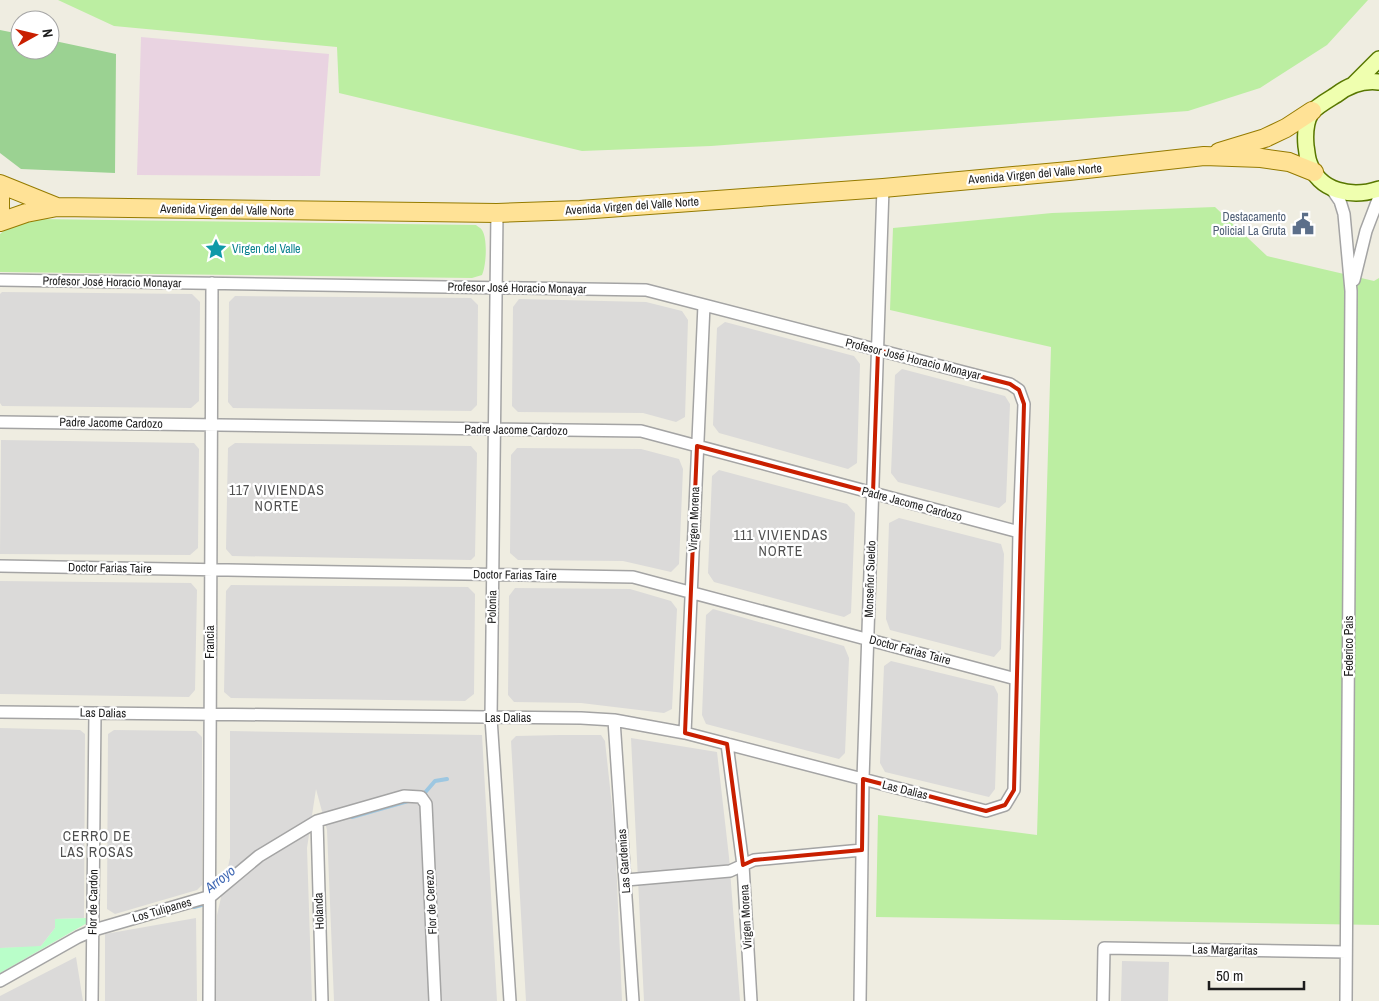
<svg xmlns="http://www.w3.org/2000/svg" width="1379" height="1001" viewBox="0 0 1379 1001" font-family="'Archivo Narrow',sans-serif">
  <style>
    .residential { fill: #dbdad9 }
    .industrial { fill: #e9d3e1 }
    .grass { fill: #bceea2 }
    .forest { fill: #9bd292 }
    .park { fill: #b9fec9 }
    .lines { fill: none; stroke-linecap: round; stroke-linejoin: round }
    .stream { stroke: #9dc7e1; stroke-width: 4 }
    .street-casing { stroke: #a4a4a4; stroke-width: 14 }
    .secondary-casing { stroke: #587700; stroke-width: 18 }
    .primary-casing { stroke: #957b00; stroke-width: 20 }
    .street { stroke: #fff; stroke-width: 11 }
    .secondary { stroke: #efffaf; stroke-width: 15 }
    .primary { stroke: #ffe296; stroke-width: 18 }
    .marked { fill: none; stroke: #c91f00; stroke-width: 4; stroke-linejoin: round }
    .labels { text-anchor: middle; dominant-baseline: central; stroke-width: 4.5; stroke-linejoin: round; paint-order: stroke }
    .street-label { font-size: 12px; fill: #1d1d1d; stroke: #fff }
    .service-label { font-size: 12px; fill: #4e5e75; stroke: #fff; text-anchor: end }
    .culture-label { font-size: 12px; fill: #0d838f; stroke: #fff; text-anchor: start }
    .neighbourhood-label { font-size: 14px; letter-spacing: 1px; fill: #505050; stroke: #fff }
    .water-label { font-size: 14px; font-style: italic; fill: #4169b4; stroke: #fff }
  </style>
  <rect width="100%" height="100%" fill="#efede1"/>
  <!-- residential -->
  <path class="residential" d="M2,292L192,294L200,302L199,401L191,408L2,406L0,403V294Z
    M235,296L471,298L478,305L477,405L471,411L233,408L228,402L229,302Z
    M519,299L646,302L682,311L688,320L685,417L676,422L643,413L518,412L512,406L513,307Z
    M725,322L854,356L860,364L857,463L848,469L719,433L713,425L717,328Z
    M902,369L1005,396L1010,404L1006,502L999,508L898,482L891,473L895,375Z
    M1,440L194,443L199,449L198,548L190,555L0,554Z
    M235,443L471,446L477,453L475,556L471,560L232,556L226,549L228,448Z
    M517,448L641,449L679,459L683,469L679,564L671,572L623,561L518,560L510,553L511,455Z
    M719,470L847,504L855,513L851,613L844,617L714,582L708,573L712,476Z
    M899,518L1001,544L1004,554L1001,649L994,657L890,630L886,619L889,523Z
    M0,581L191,583L197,590L195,690L189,697L0,694Z
    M231,585L468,587L475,594L474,694L465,701L231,698L224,692L226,591Z
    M515,588L630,589L671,601L677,609L672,709L664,713L581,703L514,702L508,695L509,596Z
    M713,609L844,646L849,658L845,753L839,759L706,724L702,715L706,615Z
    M891,661L994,686L998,694L995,789L989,797L885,772L880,763L884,666Z
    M0,728L80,730L85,734L84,918L55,919V928L41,946L36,947L0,948Z
    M114,730L196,731L202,737V885L197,890L115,914L107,909L108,734Z
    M230,731L482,735L497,1001H334L327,830L316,789L307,848L312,1001H216L217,915L230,858Z
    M559,735H601L605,741L615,834L622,1001H526L511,741L516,736Z
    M631,738L717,752L729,857L740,1001H644Z
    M196,918L197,1001H105V934Z
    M76,957L83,1001H0V996Z
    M1122,961L1169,962L1168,1001H1121Z"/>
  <!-- industrial -->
  <path class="industrial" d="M141,37L329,54L320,176L137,175Z"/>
  <!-- grass -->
  <path class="grass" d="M58,0H1368L1327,45L1260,88L1188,111L711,146L582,151L339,93L337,47L114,26Z
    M1215,207L1267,256L1374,281L1379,278V925L876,917L878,815L1037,835L1051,347L890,310L893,228L1052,213Z
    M36,219L476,225C477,226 481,228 482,230C488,239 486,267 482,275L472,278L0,272V234L10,226Z"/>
  <!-- forest -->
  <path class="forest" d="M0,30L20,34V50H50V40L116,54L115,173L21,169L0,153Z"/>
  <!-- park -->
  <path class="park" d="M88,918L87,923L0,973V948L41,946L55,928V919Z"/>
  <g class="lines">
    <!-- stream -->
    <path class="stream" d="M422,796L435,781L447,779
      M352,817L408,801
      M194,907L209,903"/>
    <!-- street casing -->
    <g class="street-casing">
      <path id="street" d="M1331,188L1340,201L1344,214L1351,291L1346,1001
        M497,213L491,718L510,1001
        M0,280L646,290L1010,384L1019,390L1024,404L1019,532L1014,790L1005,805L986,811L685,733L614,720L581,718L0,712
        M1354,280L1366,231L1379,197
        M0,422L641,431L1019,532
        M0,566L633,577L1016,679
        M614,720L633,1001
        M685,733L704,305
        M727,744L743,865L751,1001
        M317,821L322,1001
        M626,880L730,871L754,860L862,850
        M0,981L78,937L94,930L211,896L259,856L317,821L404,796L421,797L426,804L435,1001
        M92,1001L95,713
        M209,1001L212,283
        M860,1001L863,779L883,188
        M1103,1001L1104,948L1346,952"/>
    </g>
    <!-- secondary casing -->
    <g class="secondary-casing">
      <path id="secondary" d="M1379,82C1363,80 1349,85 1336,95C1328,100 1317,106 1311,113C1305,123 1305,135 1306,146C1307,151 1307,157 1309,162C1319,192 1352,198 1379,189
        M1354,84L1379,59"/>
    </g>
    <!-- primary casing -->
    <g class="primary-casing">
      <path id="primary" d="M1219,152L1265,138L1286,128L1312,111
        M0,184L57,207
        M0,195V210
        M0,222L26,213L57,207L497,213L580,210L883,188L1069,171L1204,156L1261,158L1289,162L1314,172"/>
    </g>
    <!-- street -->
    <use href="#street" class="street"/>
    <!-- secondary -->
    <use href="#secondary" class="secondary"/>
    <!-- primary -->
    <use href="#primary" class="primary"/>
  </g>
  <!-- marked area -->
  <path class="marked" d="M878,350L1010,384L1019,390L1024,404L1014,790L1005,805L986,811L863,779L862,850L754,860L743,865L727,744L685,733L697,446L873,493Z"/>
  <!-- icons -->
  <defs>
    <g id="civic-bare" transform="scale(1.725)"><path d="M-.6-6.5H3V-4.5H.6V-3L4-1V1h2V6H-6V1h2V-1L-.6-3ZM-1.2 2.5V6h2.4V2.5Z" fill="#5c6f8a" stroke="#fff" stroke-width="2.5" paint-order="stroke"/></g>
    <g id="sight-bare" transform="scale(1.725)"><path d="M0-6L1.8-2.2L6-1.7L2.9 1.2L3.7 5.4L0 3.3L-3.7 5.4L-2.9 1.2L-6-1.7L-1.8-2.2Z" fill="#0f9aa8" stroke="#fff" stroke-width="2.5" paint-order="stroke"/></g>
  </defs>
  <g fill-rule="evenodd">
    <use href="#civic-bare" x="1303" y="224"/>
    <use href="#sight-bare" x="216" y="249"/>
  </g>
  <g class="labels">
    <!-- street labels -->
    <g class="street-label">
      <text transform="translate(1035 174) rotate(-5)">Avenida Virgen del Valle Norte</text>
      <text transform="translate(632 206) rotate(-4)">Avenida Virgen del Valle Norte</text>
      <text transform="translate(227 210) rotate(1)">Avenida Virgen del Valle Norte</text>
      <text transform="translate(112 282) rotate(1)">Profesor José Horacio Monayar</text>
      <text transform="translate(517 288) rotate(1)">Profesor José Horacio Monayar</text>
      <text transform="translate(913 359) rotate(14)">Profesor José Horacio Monayar</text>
      <text transform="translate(111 423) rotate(1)">Padre Jacome Cardozo</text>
      <text transform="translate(516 430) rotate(1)">Padre Jacome Cardozo</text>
      <text transform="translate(912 504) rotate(15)">Padre Jacome Cardozo</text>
      <text transform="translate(694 519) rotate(-88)">Virgen Morena</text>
      <text transform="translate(110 568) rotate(1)">Doctor Farias Taire</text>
      <text transform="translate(515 575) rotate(1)">Doctor Farias Taire</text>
      <text transform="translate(870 579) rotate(-88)">Monseñor Sueldo</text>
      <text transform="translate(492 607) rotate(-89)">Polonia</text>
      <text transform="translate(210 642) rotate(-90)">Francia</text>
      <text transform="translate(1349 646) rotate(-90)">Federico Pais</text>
      <text transform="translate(910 650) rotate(15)">Doctor Farias Taire</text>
      <text transform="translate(103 713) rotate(1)">Las Dalias</text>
      <text x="508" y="718">Las Dalias</text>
      <text transform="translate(905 790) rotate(14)">Las Dalias</text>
      <text transform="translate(624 861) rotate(-94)">Las Gardenias</text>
      <text transform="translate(93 902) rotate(-89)">Flor de Cardón</text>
      <text transform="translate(431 902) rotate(-93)">Flor de Cerezo</text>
      <text transform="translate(162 910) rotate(-16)">Los Tulipanes</text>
      <text transform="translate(319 911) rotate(-92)">Holanda</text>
      <text transform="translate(746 917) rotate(-93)">Virgen Morena</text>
      <text transform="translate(1225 950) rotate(1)">Las Margaritas</text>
    </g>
    <!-- service labels -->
    <g class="service-label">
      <text x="1286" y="217">Destacamento<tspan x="1286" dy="14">Policial La Gruta</tspan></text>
    </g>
    <!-- culture labels -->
    <g class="culture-label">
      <text x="232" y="249">Virgen del Valle</text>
    </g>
    <!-- neighbourhood labels -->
    <g class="neighbourhood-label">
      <text x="277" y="490">117 VIVIENDAS<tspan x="277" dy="16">NORTE</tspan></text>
      <text x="781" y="535">111 VIVIENDAS<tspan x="781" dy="16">NORTE</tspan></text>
      <text x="97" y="836">CERRO DE<tspan x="97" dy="16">LAS ROSAS</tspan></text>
    </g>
    <!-- water labels -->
    <g class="water-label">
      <text transform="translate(220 879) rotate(-38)">Arroyo</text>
    </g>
  </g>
  <!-- north arrow -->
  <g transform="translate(35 35) rotate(82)"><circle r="24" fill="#ffffff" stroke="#a5a5a5"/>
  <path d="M0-4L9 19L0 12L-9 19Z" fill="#c91f00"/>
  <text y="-8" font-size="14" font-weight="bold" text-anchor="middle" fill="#1d1d1d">N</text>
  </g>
  <!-- scale -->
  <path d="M1209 981v8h95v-8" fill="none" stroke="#1d1d1d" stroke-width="2.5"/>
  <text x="1216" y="981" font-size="15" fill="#1d1d1d" stroke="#ffffff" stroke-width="4" paint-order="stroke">50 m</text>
</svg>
